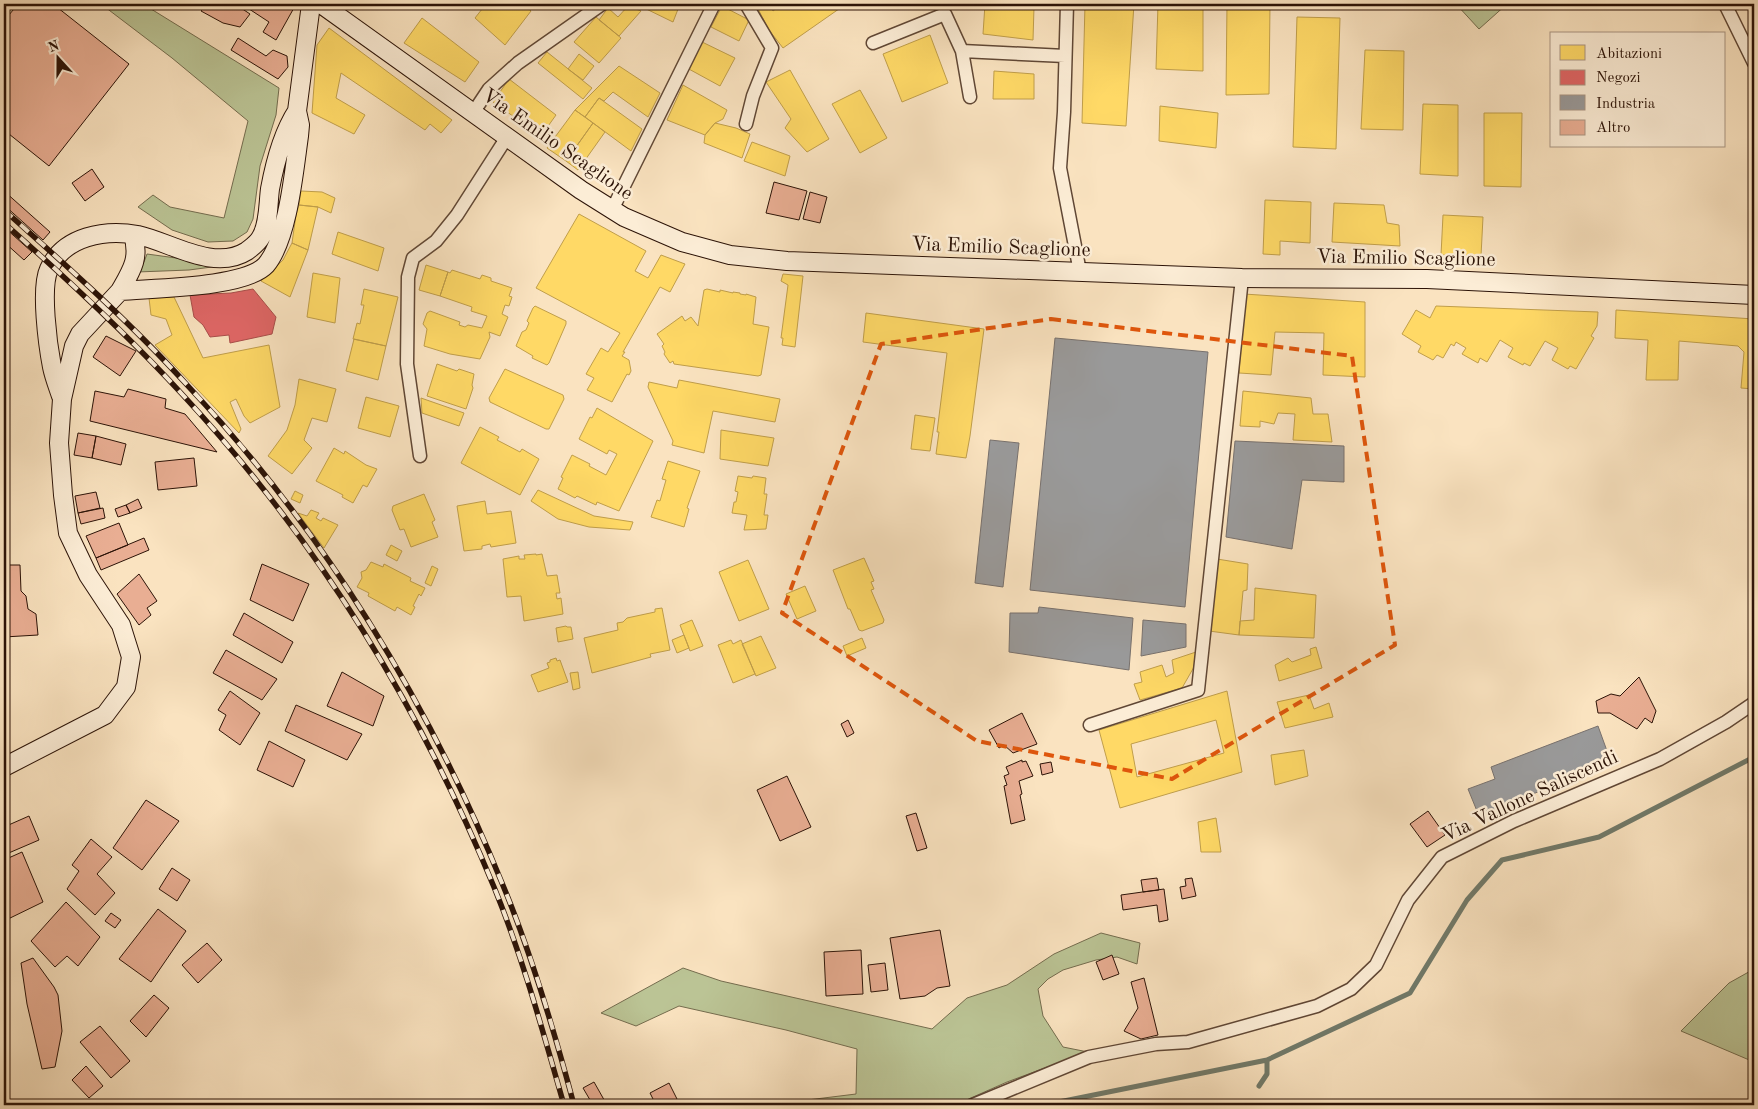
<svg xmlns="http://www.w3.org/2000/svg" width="1758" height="1109" viewBox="0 0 1758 1109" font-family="'Old Standard TT',serif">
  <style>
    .green { fill: #bbc495; stroke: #746c4e }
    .homes { fill: #ffd966; stroke: #c09e4a; fill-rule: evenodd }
    .shops { fill: #e06666; stroke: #aa4d4a }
    .industry { fill: #999; stroke: #78716d }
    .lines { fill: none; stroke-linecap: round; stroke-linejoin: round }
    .stream { stroke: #717a6a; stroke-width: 5 }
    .building { fill: #e9ae93; stroke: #2c1307 }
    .minor-casing { stroke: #604735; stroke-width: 15 }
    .secondary-casing { stroke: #2c1307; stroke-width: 20 }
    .minor { stroke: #fcedd6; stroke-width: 12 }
    .secondary { stroke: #fcedd6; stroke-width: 18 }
    .rail-casing { stroke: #2c1307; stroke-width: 5.5 }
    .rail { stroke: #fcedd6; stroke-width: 4; stroke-dasharray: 11; stroke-linecap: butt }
    .marked { fill: none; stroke: #df560c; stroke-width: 4; stroke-dasharray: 10 6; stroke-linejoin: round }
    .labels { text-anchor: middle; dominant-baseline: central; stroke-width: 5; stroke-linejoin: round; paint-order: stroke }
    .street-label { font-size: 20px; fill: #2c1307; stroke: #fcedd6 }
  </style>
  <rect width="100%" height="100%" fill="#fae3c0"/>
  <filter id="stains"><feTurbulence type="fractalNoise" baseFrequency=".004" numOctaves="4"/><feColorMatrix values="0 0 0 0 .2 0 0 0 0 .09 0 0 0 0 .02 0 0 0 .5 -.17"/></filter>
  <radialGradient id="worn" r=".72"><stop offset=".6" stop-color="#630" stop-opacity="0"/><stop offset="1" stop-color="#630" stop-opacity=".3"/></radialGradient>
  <!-- green -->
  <path class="green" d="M101,4H143L279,88L276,115L260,166L253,219L247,232L233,241L208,242L172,230L138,207L153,195L170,207L224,218L248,121L172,58Z
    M1456,4H1507L1479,29Z
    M147,254L227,265L189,270L137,272L144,262Z
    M1101,933L1140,943L1137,964L1117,957L1096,960L1063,970L1048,979L1038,989L1043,1016L1063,1047L1088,1052L1007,1082L955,1105H767L856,1094L857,1049L786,1030L679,1006L636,1026L601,1013L683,968L721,981L932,1029L967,998L1007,985L1054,954Z
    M1754,969V1062L1681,1031L1729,983Z"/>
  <!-- homes -->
  <path class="homes" d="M486,4H523L531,11L505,45L475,18Z
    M636,4H680L673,22Z
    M758,4H769L773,11L782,4H846L783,48L769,30L756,5Z
    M985,4L1034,7L1033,40L983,34Z
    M1085,4H1134L1126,126L1082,123Z
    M1158,4H1203V71L1156,69Z
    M1227,4H1270L1269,94L1226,95Z
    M628,6L641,11L619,36L599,20L608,8L618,17Z
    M722,6L749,20L739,41L711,27Z
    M596,17L621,38L599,63L574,42Z
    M1297,17L1340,18L1336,149L1293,147Z
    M422,18L479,62L465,82L404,43Z
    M329,28L452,120L441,133L430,124L425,130L341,73L336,98L365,115L354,134L312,113L317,45Z
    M930,35L948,83L902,102L883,54Z
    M700,41L735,58L720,86L687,68Z
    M1365,50L1404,51L1403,130L1361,129Z
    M547,52L592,88L583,99L538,63Z
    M579,54L594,66L583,80L568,69Z
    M619,66L660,93L648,117L613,92L604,101L599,98L585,117L575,110Z
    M790,70L829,139L807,152L785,128L791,119L766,82Z
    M994,71L1034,74V99H993Z
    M509,79L556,115L541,136L493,102Z
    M683,85L727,110L723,119L715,123L705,135L667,120Z
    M860,90L887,138L860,153L832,104Z
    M599,98L642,129L631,151L585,117Z
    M1423,104L1458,105V176L1420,174Z
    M1160,106L1218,113L1216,148L1159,141Z
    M575,110L593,123L566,161L547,148Z
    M1484,113H1522L1521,187L1484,186Z
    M593,123L605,132L578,170L566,161Z
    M715,123L736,128L750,134L742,158L704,143L705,135Z
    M752,142L790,156L785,176L744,161Z
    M301,191L322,192L335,198L331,213L318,207L299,205Z
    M1265,200L1311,202L1310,243L1280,241V255L1263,254Z
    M1334,203L1384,205L1387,223L1399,225L1400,246L1332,242Z
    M299,205L318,207L308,250L292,243L296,215Z
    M579,214L646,251L635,271L648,278L661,255L685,264L670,292L660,287L623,352H625L622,356L629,360L631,371L629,375L627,374L612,402L587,390L594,378L586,374L601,348L608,352L620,333L536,288Z
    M1443,215L1483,217L1481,256L1441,255Z
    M338,232L384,248L378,271L332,254Z
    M292,243L308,250L290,297L261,281L283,260Z
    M426,265L448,272L440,296L419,290Z
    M452,270L480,279L482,275L491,278V281L512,288L509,296L512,297L509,306L505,305L502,314L508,317L500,336L489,332L490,337L480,359L450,354L424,346L427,329L423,324L427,313L430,311L460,322L459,325L465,327L468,325L482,328L487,316L471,311L472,307L440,296L448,272L450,273Z
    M313,273L340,278L335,323L307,317Z
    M783,274L803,276L795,347L782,345L783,338H781L788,285L781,281Z
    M364,289L398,297L386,346L353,339L357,323L360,324L364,305H361Z
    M707,289L720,292V290L733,293V292L740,293V294L746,295V294L756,297L753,324L769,327L761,375L758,376L674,364L673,361L670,363L664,354L665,352L662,346L664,344L657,334L682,316L685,321L691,317L698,326L704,290Z
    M1244,294L1365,302V377L1323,375L1324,333L1275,332L1271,375L1239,373Z
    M174,297L203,358L269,345L280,407L250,423L244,416L236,399L230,402L241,429L239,433L155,345L172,335L166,319L151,315L149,298Z
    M535,306L566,321V324L549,363L547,365L532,358L533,356L516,346L522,332L526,330L529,323L527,321L533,308Z
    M1436,306L1598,312L1597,326L1591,336L1594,338L1576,369L1570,366L1568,369L1552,360L1558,348L1545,341L1530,366L1524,363L1523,365L1508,357L1513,348L1500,340L1487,362L1480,358L1478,363L1462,354L1466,348L1456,342L1454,346L1451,344L1443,358L1437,355L1433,360L1418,352L1421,346L1402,334L1416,310L1430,318Z
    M1616,310L1754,319V389L1741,388L1744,352L1738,346L1679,341L1678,380H1646L1648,340L1615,338Z
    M866,313L984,329L970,436L966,458L936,454L939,432H937L947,353L863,342Z
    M354,339L386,346L378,380L346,371Z
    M437,364L457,371L459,369L474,374L472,385L473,388L466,409L427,396Z
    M505,369L563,395L564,399L549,429H546L490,402L489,398Z
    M299,379L336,389L327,422L312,418L304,440L312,448L292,474L268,456L287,430L295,405Z
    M679,380L780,399L775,422L713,411L704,453L672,445L673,441L648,387L649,382L677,388Z
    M1243,391L1311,398L1313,414H1328L1332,442L1293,440L1295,414L1278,413L1274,424L1260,421V427L1240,426Z
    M366,397L399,406L390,437L358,428Z
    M421,398L464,413L459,426L422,413Z
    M597,408L653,441L619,511L597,502L596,505L577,496L575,498L558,489L563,478L561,477L572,455L590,464L589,466L606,475L617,454L609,450L607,454L579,439L590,417L592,418Z
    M915,415L935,418L930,451L911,449Z
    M480,427L499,437L497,440L520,452L522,449L539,459L520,495L461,463Z
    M721,430L774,438L768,466L720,459Z
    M334,448L344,454L345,451L366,465L377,469L367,487L363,485L353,503L342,497L343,495L316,481Z
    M668,461L700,471L687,508L689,509L684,527L651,517L657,500L660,501L666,480L662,479Z
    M738,476L752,478L753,476L766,478L764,494H767L764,515H768L766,529L744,530L747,515L732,513L734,502H736L738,492L735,491Z
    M538,490L594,516L633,522L630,530L589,527L558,519L531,501Z
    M295,491L303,495L300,503L291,499Z
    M424,494L435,520L432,522L438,537L411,547L404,529L400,530L392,510L393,506Z
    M485,501L487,514L511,511L516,543L491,547L490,544L482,546V549L464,551L457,506Z
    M311,510L319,513L316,518L321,521L323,518L338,525L324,548L298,513L307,516Z
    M391,545L402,551L397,561L386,555Z
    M536,554V555L542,554L547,576L557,575L560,593H556L557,599L561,598L563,614L524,621L521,596L507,597L503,559L519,556V559H525L524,555Z
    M864,558L874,581L871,582L874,589L871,590L884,620L883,623L862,631L859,630L850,609H848L833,570Z
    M1217,559L1248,564L1247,590L1243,591L1239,635L1209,631L1211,593L1215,590Z
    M748,560L769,609L739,621L719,572Z
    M371,562L383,567L384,564L411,578L410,581L425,588L421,596L419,594L413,606L415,607L411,615L397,607L395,611L368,596L369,593L357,587L362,578L361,572L366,570Z
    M432,566L438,569L431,586L425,583Z
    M805,586L816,611L797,619L786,594Z
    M1255,588L1316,595L1314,638L1239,635L1240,621L1254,620Z
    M662,608L670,650L650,654L651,657L592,673L584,638L618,630L617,623L623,622L627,618L655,612V609Z
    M692,620L703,646L690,651L680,625Z
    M566,626L567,627H571L573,639L558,642L556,628Z
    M684,635L689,648L677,653L672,640Z
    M761,636L776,668L756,676L742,644Z
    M862,638L866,648L847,656L843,646Z
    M731,640L733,644L741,640L755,674L733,683L718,645Z
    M1316,647L1322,668L1279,681L1275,665L1288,658L1292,662L1311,655L1310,649Z
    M1196,652L1194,667L1182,688L1140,700L1134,684L1142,682L1140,672L1162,665L1166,677L1174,673L1172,660Z
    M556,658L557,661L560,660L568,682L538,692L531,675L549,668L547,663L550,662V660Z
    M578,672L580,688L573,690L570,673Z
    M1227,691L1242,772L1120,808L1099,730ZM1216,720L1224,753L1137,777L1131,744Z
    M1309,695L1314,709L1329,703L1333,717L1285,728L1277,702Z
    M1304,750L1308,776L1275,785L1271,755Z
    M1216,818L1221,852H1201L1198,822Z"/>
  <!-- shops -->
  <path class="shops" d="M253,289L276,317L272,334L230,343L229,335L210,337L203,325L194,317L190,295L231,293Z"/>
  <!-- industry -->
  <path class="industry" d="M1055,338L1208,352L1185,607L1030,590Z
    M990,440L1019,443L1003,587L975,583Z
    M1235,441L1344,446V482L1302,480L1292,549L1226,537Z
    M1039,607L1133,618L1129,670L1009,652L1010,613H1038Z
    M1143,620L1186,624V647L1141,656Z
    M1598,726L1611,762L1479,816L1468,789L1495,779L1491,767Z"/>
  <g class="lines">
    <!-- stream -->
    <path class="stream" d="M1259,1086L1267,1074V1060
      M1044,1105L1267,1060L1410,993L1467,900L1502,860L1599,837L1754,757"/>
  </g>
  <!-- building -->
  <path class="building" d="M18,4H53L129,64L49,166L4,130V21Z
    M207,4H235L250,14L240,27L223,23L201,11Z
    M244,4H291L295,6L276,40L263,32L269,22L243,5Z
    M238,38L266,56L273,50L287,56L288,67L278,79L231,50Z
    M92,169L104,187L85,201L72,183Z
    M774,182L807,191L799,220L766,213Z
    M4,191L50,232L43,240L4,205Z
    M810,192L827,197L820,223L803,219Z
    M4,227L32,252L24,260L4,242Z
    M106,336L136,351L120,376L93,357Z
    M128,389L166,399L165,408L185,414L217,452L90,421L95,391L124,397Z
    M78,433L96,436L92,458L74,455Z
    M96,436L126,444L121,465L92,458Z
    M194,458L197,486L158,490L155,462Z
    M96,492L100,508L78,513L75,496Z
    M138,499L142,508L130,513L126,505Z
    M126,505L130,513L118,517L115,509Z
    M103,508L105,518L81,524L78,513Z
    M119,523L128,545L96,558L86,536Z
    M144,538L149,550L101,570L96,558Z
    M262,564L309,584L293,621L250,600Z
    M4,565H20L21,591L26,596L28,609L36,614L38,635L4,637Z
    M139,574L157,601L147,608L151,615L139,625L117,594Z
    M244,613L293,642L282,663L233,635Z
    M226,650L277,679L262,700L213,673Z
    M342,672L384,696L373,726L327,706Z
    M1639,677L1656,711L1652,723L1645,718L1637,729L1610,713H1598L1596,701L1611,694L1620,696Z
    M230,691L260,713L240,745L219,730L226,715L218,710Z
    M296,705L362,734L347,760L285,731Z
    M1022,713L1037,744L1013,753L1004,745L999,748L989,730Z
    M848,720L854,733L847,737L841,724Z
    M269,741L305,760L293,787L257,770Z
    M1022,760V762L1026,761L1033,776L1019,781L1022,794L1020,795L1025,820L1011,824L1004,786L1007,785L1004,776L1009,774L1006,767Z
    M1051,762L1053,772L1042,775L1040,764Z
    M787,776L811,827L780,841L757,790Z
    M146,800L179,821L142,870L113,848Z
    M1428,811L1445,835L1427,847L1410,824Z
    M916,813L927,848L917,851L906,816Z
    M29,816L39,840L4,855V827Z
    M91,839L112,857L97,874L115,893L95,915L67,889L79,871L72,865Z
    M22,852L43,902L6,920L4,914V860Z
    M172,868L190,880L177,901L159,889Z
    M1157,878L1159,890L1143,892L1141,880Z
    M1192,878L1196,896L1182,899L1180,887L1186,886L1185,879Z
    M1164,889L1168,920L1159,922L1157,905L1123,910L1121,895Z
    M66,902L100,937L78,966L67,956L55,967L31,941Z
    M158,909L186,931L151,982L119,959Z
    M111,913L121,920L115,928L105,921Z
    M940,930L950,986L937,988L925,996L900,999L890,938Z
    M207,943L222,960L198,983L182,965Z
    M861,950L863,994L826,996L824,952Z
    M1112,955L1119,974L1103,980L1096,962Z
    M33,958L54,987L58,995L62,1031L55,1067L42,1069L27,1004L21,963Z
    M885,963L888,990L871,992L868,965Z
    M1144,978L1158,1035L1141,1039L1124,1031L1138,1008L1131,982Z
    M154,995L169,1008L146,1037L130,1021Z
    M100,1026L130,1061L111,1078L80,1042Z
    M86,1066L103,1086L89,1098L72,1080Z
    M594,1082L607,1105H593L583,1088Z
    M669,1083L680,1105H656L650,1093Z"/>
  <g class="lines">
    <!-- minor casing -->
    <g class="minor-casing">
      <path id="minor" d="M1067,4L1064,112L1060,168L1080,272
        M1725,4L1754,63
        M873,43L945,14L962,51L1065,56
        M962,51L970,97
        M473,113L489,89L518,63L602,4
        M746,124L753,96L772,48L746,4
        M612,210L714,4
        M420,456L407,364L408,277L413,258L436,241L457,215L507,137
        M1090,725L1198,690L1242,278
        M973,1105L1089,1057L1156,1044L1188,1042L1317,1006L1351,989L1376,965L1408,900L1442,857L1514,821L1660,759L1726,722L1754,703"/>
    </g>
    <!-- secondary casing -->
    <g class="secondary-casing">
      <path id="secondary" d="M321,4L581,190L624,217L682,242L730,255L787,261L1242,278L1427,279L1754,295
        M120,291C132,270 140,258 133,235
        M61,396C58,387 54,377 52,367C48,346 40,288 49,269C64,236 105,229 138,235C170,242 214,272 247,251C252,247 258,243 261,237C269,224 268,204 270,189C275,162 282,134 297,111
        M4,767L105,715L126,687L131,657L121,625L88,575L68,533L63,495L59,443L62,399L74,346L80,334L120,291C152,288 245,288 266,265C288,239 294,171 299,136L300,125L297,111L311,4"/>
    </g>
    <!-- minor -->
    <use href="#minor" class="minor"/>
    <!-- secondary -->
    <use href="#secondary" class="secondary"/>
    <!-- rail casing -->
    <g class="rail-casing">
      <path id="rail" d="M4,210C67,266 131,323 188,386C323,530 428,701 502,883C532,955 554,1030 574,1105
        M4,223C65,277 126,333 181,393C315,537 419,705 494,887C523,958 543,1032 564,1105"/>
    </g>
    <!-- rail -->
    <use href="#rail" class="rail"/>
  </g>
  <!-- marked area -->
  <path class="marked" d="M1051,319L1352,356L1395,645L1172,779L977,741L782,613L881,344Z"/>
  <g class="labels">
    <!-- street labels -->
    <g class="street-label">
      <text transform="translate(557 145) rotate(35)">Via Emilio Scaglione</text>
      <text transform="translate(1001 248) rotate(2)">Via Emilio Scaglione</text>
      <text transform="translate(1406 259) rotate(1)">Via Emilio Scaglione</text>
      <text transform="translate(1530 797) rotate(-25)">Via Vallone Saliscendi</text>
    </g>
  </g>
  <!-- margin -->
  <rect width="1758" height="1109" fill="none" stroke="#fae3c0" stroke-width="20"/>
  <rect x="5" y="5" width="1748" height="1099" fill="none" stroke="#2c1307" stroke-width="2.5"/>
  <rect x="10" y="10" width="1738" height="1089" fill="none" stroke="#2c1307"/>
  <!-- legend -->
  <rect x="1550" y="32" width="175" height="115" fill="#fcedd6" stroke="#a99683"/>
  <rect x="1560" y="45" width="25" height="15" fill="#ffd966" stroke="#a99683"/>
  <text x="1596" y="58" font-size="15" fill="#2c1307">Abitazioni</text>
  <rect x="1560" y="70" width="25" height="15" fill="#e06666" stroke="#a99683"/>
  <text x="1596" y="82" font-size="15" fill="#2c1307">Negozi</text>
  <rect x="1560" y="95" width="25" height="15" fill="#999999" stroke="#a99683"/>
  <text x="1596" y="108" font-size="15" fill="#2c1307">Industria</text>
  <rect x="1560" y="120" width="25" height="15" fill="#e9ae93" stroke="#a99683"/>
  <text x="1596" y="132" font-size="15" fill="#2c1307">Altro</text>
  <!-- north arrow -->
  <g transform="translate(58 58) rotate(339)" stroke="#fcedd6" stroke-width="4" paint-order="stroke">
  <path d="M0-4L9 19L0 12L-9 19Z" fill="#2c1307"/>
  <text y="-8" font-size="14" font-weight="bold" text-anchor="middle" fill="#2c1307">N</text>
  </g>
  <rect width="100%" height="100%" filter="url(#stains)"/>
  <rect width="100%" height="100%" fill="url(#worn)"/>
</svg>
